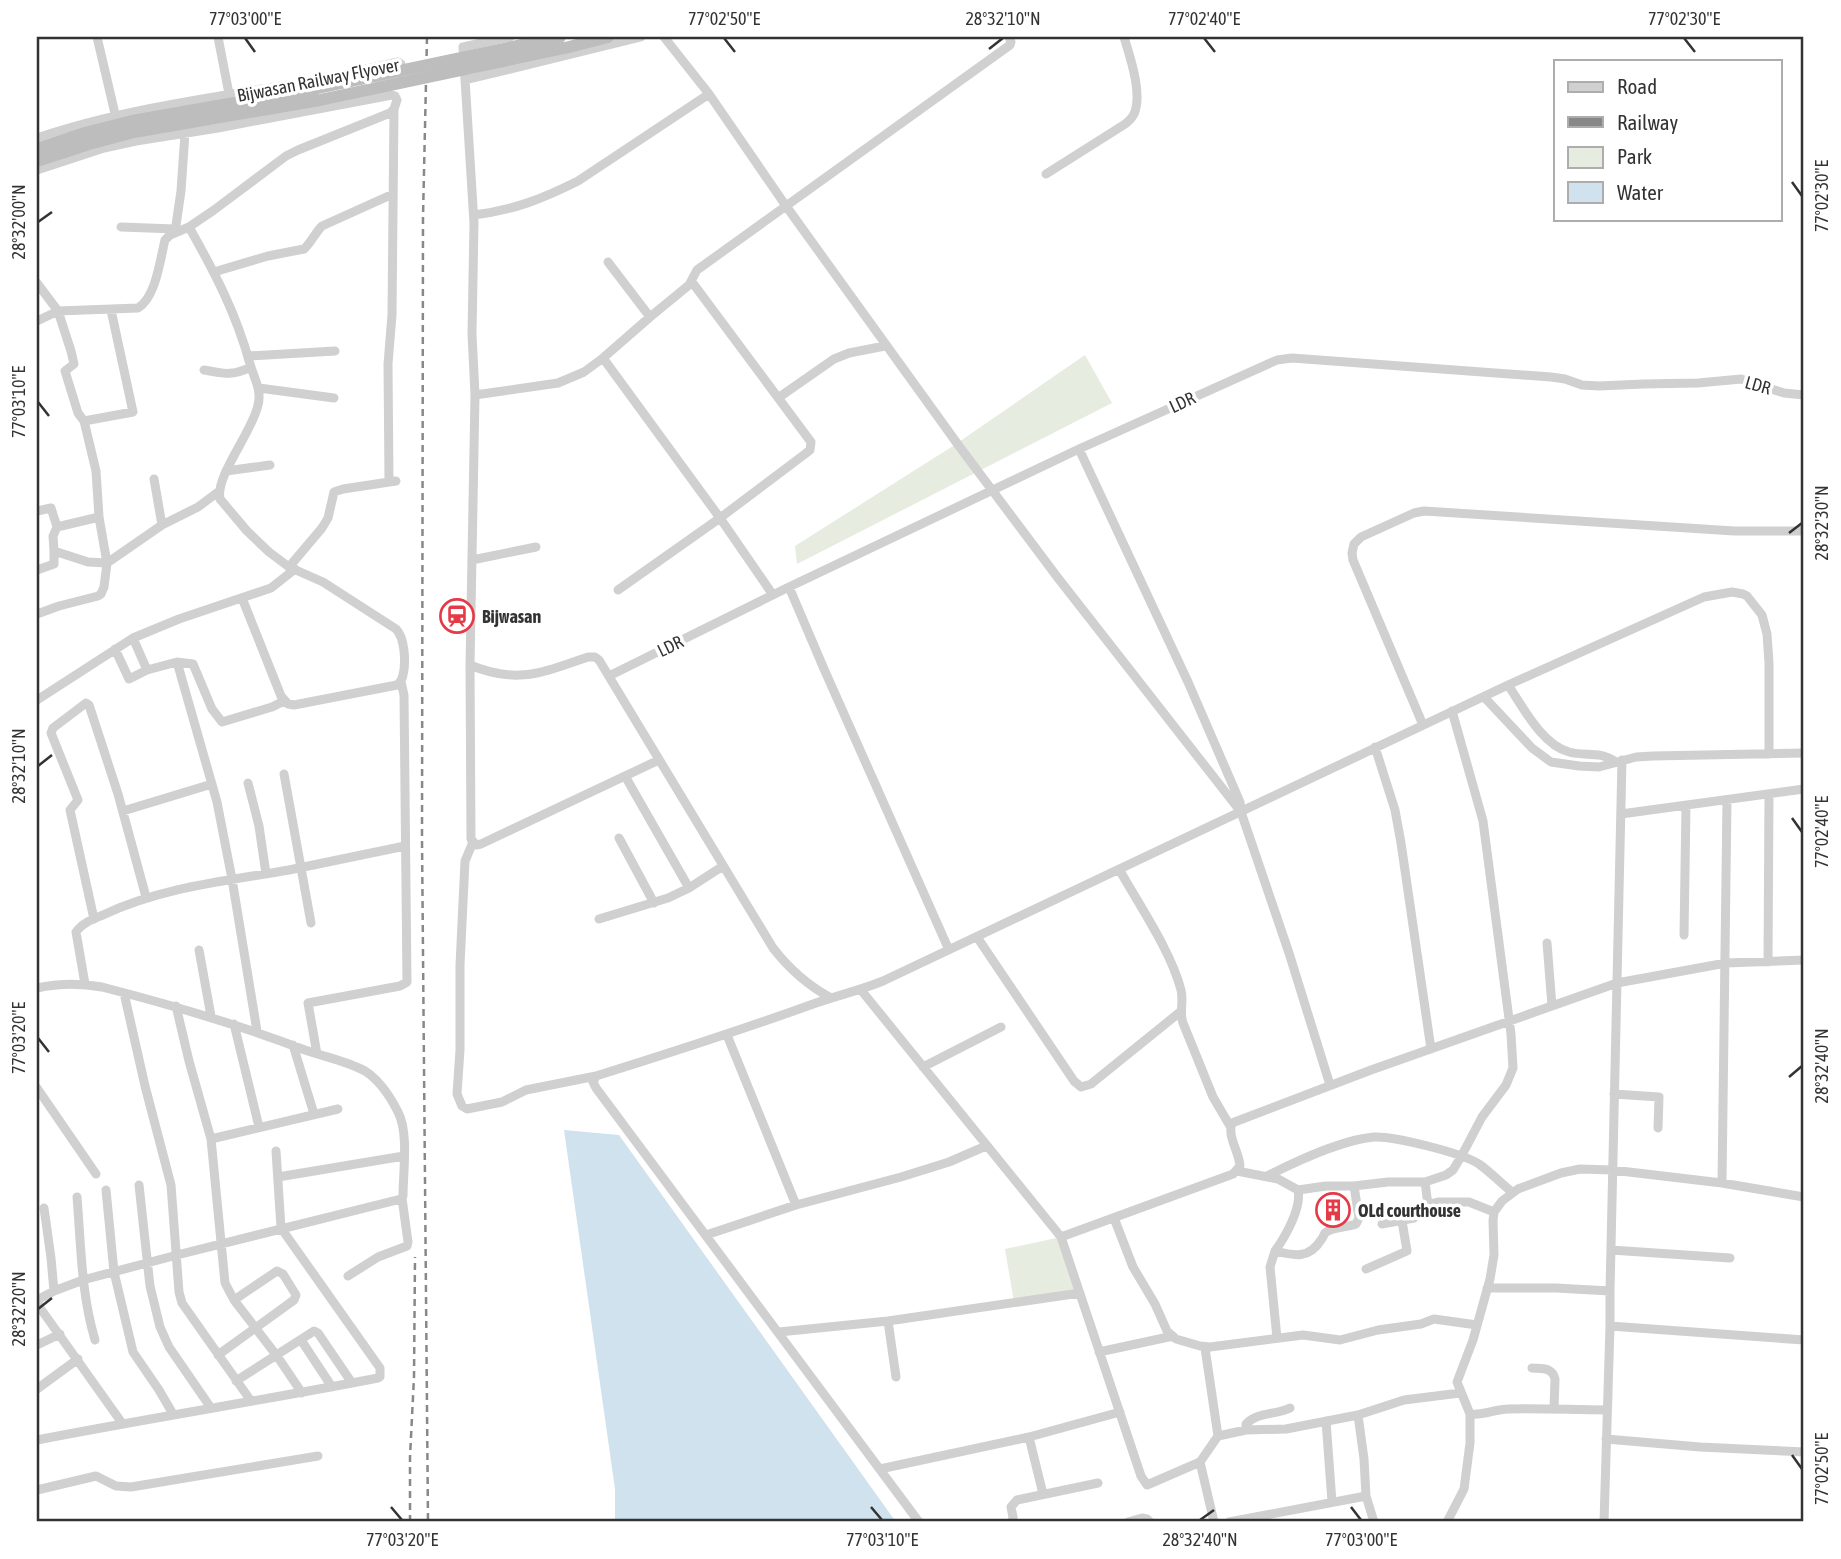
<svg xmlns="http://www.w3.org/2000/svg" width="1841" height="1559" viewBox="0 0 1841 1559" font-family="'Asap Condensed',sans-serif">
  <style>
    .green { fill: #e6ecdf }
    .water { fill: #cfe2ee }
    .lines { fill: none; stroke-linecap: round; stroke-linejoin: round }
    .minor { stroke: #d0d0d0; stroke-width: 9 }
    .rail { stroke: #888; stroke-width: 2.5; stroke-dasharray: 7 5; stroke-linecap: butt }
    .secondary-bridge { stroke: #bdbdbd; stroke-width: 12 }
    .ticks { fill: none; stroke: #333; stroke-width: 2.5 }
    .labels { text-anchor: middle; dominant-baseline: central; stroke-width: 7; stroke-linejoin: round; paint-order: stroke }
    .street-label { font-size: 18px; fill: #333; stroke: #fff }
    .poi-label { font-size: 18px; font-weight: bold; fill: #333; stroke: #fff; text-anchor: start }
    .neatline { fill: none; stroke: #333; stroke-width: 2.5 }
    .ticks-label { font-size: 18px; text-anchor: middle; fill: #333 }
  </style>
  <rect width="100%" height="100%" fill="#fff"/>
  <!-- green -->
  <path class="green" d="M1085,355L1112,403L797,564L795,546L953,446Z
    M1061,1237L1080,1293L1014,1302L1005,1249Z"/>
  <!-- water -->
  <path class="water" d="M564,1130L619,1135L896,1522H615V1489Z"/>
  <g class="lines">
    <!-- minor -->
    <path class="minor" d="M97,37L116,118
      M218,37L230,99
      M510,37L463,47L474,223L472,334L475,395L558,383L584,372L603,358L650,317L689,285L697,270L1010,45L1011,42L1009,37
      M664,37L709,94L786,206L959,446L1058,578L1241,812
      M465,80L641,37
      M37,138C120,110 207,98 293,84C328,78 363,70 398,62L401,64L399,73
      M37,170L104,148L136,141L218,128L392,95L395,96L397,100L394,109L390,113L298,150L286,156L214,210L189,227L170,235L165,240C160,260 156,297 138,308L58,311L37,321
      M1046,174L1122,126C1127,123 1131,120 1134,114C1143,94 1130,57 1124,37
      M474,215C514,210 542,199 578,181L709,94
      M121,227L175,229
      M189,227C215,273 236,313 250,364C254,378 262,390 258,405C253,431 215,476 220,499L247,531L269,552L289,567L323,582L396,629C405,638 406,663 403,675C402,681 400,682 397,685L294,705L288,704L281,696L242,598
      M175,232L181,191L185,133
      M608,262L650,317
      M214,272L268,256L304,249C311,243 315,233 322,226L393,194
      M37,283L58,311L71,351L74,364L65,371L78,413L84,421L96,471L99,517L107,563L104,587L101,594L98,596L59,606L37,614
      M248,356L335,351
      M603,358L720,518L773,595
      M204,370C224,374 233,376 251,367
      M259,388L334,398
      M475,395L470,665L471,839L476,845L481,844L659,760
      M778,398L834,359L849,353L885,346
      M84,421L133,412L111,310
      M1079,449L1188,682L1240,802L1241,812L1289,953L1330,1085
      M226,471L270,465
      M154,479L162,525
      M389,482L388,364L392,315L394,109
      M37,511L51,508L57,527
      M54,551L53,536L57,527L99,517
      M472,560L536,547
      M289,567L322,528L328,518L334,492L343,489L396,481
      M37,570L54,564V551L88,562L107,563L162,525L198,507L218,492
      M789,587L824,669L949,950
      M618,590L720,518L805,454L810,450L811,442L692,282
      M133,638L147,670L177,662L193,664L212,709L222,722L272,707L284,701
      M115,649L129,679L147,670
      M177,662L217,802L232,879L257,1031
      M470,665C518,685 543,672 588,657H595L599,660L773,948C790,970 807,985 831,998
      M609,676L789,587L1079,449L1277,360L1292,358L1551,377L1565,379L1582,385L1599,386L1643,384L1698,383L1741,379L1784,393L1804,395
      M1508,685C1523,707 1542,745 1569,752C1587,757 1598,750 1616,762
      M1484,697L1532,748L1551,762L1579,766L1599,767L1636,757L1653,756L1804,753
      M37,700L133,638L179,619L271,588L295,569
      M1423,725L1353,560L1352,553L1354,544L1361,537L1414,513L1424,511L1734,531H1804
      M1375,747L1395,810L1401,843L1431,1049
      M284,774L311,923
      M625,776L689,888
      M248,783L259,826L266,874
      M123,811L212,784
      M1621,814L1804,789
      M619,838L654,903
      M473,842L465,861L460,965V1050L457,1094L462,1106L467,1109L502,1102L526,1090L596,1076
      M1119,869C1139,905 1171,951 1181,990C1184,1001 1179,1012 1183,1023L1213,1097L1230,1126
      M94,919L70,810L78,800L51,733L53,728L86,703L89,705L118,794L146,897
      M599,919L668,898L689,888L723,866
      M1684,935L1686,806
      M977,937L1074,1081L1081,1087L1091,1084L1180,1012
      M1547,943L1552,1006
      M199,950L211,1016
      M1768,962L1769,794
      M85,984L76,932C82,923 93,919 103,915C162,887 226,881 289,870C328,862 366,854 405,846
      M37,988C59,983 80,983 102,987C172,1005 237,1024 305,1050C325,1057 347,1061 365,1071C379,1080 391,1098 398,1112C409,1133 403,1172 403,1196L401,1199L177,1255L83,1280L54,1291L39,1299L38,1305L122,1423
      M861,990L1061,1237L1141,1476L1147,1485L1200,1462L1218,1436L1205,1348
      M124,993L145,1086L171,1185L179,1292L182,1303L251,1401
      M176,1006L189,1061L211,1139L225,1283L234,1300L277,1356L302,1393
      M234,1024L259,1127
      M727,1035L796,1205
      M293,1045L314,1114
      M317,1054L308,1003L400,986L407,982L404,695L401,682
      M923,1067L1001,1027
      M37,1088L96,1174
      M1614,1094L1659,1097L1658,1128
      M211,1139L338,1109
      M1237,1171L1278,1179L1298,1190L1326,1186H1354L1359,1218L1356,1224C1348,1227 1336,1227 1328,1231C1323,1233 1325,1235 1321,1240C1309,1259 1295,1256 1275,1251L1270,1267L1277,1338
      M1267,1176C1297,1161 1341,1140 1374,1137C1394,1136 1462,1153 1479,1164C1490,1172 1501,1183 1512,1192
      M278,1177L404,1156
      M1425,1182L1446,1175L1453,1170L1462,1155L1482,1117L1506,1085L1513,1068L1511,1034L1483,821L1452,711
      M1722,1183L1727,800
      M139,1185L150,1286L160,1327L169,1347L211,1408
      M1354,1186L1388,1182H1425L1428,1205
      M106,1190L114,1272L133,1352L159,1390L173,1414
      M77,1197C81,1245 81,1293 95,1340
      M44,1208L51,1258L54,1291
      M1114,1218L1133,1267L1155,1304L1167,1331L1176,1339L1200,1346L1210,1347L1303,1335L1340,1340L1378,1330L1421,1324L1434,1319L1477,1325
      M1382,1224L1414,1218L1426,1205L1438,1202H1469L1494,1212
      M706,1235L796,1205L901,1177L949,1162L986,1146
      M1061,1237L1233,1174L1240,1166C1239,1151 1227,1137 1232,1123L1371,1070L1617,983L1726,963L1804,960
      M1611,1250L1730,1258
      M1275,1251C1285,1237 1302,1208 1298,1190
      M1366,1269L1407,1251L1402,1221
      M348,1276L378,1257L407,1246L408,1242L402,1198
      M1487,1288H1556L1610,1291
      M888,1321L896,1377
      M1610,1326L1804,1340
      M779,1332L888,1321L1080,1293
      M301,1340L332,1387
      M37,1345L60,1334
      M1099,1352L1173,1336
      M218,1355L294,1300L296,1295L283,1274L277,1271L234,1300
      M1532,1368C1543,1369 1552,1367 1555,1379L1554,1409
      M236,1381L314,1331L318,1333L352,1383
      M37,1389L78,1359
      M1470,1414C1483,1416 1495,1409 1508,1409C1541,1408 1574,1410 1607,1410
      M1358,1415L1364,1459L1366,1496L1374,1522
      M1326,1421L1332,1502
      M1246,1430V1424C1257,1412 1276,1415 1290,1408
      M1218,1436L1246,1430L1286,1429L1358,1415L1404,1400L1460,1393
      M1029,1437L1043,1494
      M1606,1439L1700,1447L1804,1452
      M37,1440C150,1418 265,1400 378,1378L380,1377V1368L281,1228L276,1151
      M1200,1462L1214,1522
      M880,1469L1029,1437L1120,1412
      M37,1490L96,1476L116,1486L131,1487L318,1456
      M919,1522L596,1088L593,1082L596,1076C670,1053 744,1029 816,1003C839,995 861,990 883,981L1508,685L1704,597L1732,592L1743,594L1747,596L1762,615L1767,634L1769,663V754
      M1012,1522L1013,1517L1011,1507L1017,1500L1098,1483
      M1128,1522L1142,1518L1147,1519L1150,1522
      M1229,1522L1366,1496
      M1447,1522L1464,1489L1470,1443V1414L1457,1382L1473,1340L1490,1279L1494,1255L1493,1221L1494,1212L1502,1201L1518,1189L1561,1173L1580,1169L1612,1170L1722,1183L1804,1197
      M1604,1522L1610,1326V1291L1622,760"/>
    <!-- rail -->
    <path class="rail" d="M427,37L423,217L422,839L428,1522
      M410,1522V1457L414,1377L415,1257"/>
    <!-- secondary-bridge -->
    <path class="secondary-bridge" d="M37,149L85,133L132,121L318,88L560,37
      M37,161L89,144L134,132L320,100L569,47L608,37"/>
  </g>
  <!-- ticks -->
  <path class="ticks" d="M245,38L255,52M724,38L735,52M1204,38L1215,52M1684,38L1695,52M989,49L1003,38M1792,182L1802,196M38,222L52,212M38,402L49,416M1789,533L1802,523M38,766L52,755M1792,818L1802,832M38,1038L49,1052M1789,1077L1802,1066M38,1309L52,1298M1792,1455L1802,1469M391,1507L402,1520M871,1507L882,1520M1351,1507L1361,1520M1200,1520L1214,1510"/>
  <!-- icons -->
  <defs>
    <g id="station-ring" transform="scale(1.75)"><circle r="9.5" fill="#fff" stroke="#e63946" stroke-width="1.5"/><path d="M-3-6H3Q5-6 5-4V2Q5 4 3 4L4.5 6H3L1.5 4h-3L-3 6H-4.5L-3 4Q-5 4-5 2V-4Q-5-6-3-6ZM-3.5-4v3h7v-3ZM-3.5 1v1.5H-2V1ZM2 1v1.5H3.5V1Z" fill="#e63946"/></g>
    <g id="building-ring" transform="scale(1.75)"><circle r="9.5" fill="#fff" stroke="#e63946" stroke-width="1.5"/><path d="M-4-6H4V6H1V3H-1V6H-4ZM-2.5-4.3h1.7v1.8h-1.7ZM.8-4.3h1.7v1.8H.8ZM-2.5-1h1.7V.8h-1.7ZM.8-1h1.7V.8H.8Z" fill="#e63946"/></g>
  </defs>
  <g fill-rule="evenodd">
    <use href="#station-ring" x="457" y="616"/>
    <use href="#building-ring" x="1333" y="1210"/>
  </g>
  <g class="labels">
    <!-- street labels -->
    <g class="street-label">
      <text transform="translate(318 80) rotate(-11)">Bijwasan Railway Flyover</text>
      <text transform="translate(1758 385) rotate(16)">LDR</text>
      <text transform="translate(1182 402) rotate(-25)">LDR</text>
      <text transform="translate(670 646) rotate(-26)">LDR</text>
    </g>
    <!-- poi labels -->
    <g class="poi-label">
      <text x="482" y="616">Bijwasan</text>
      <text x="1358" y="1210">OLd courthouse</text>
    </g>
  </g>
  <!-- border -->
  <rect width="1841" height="1559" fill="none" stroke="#ffffff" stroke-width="77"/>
  <!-- legend -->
  <rect x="1554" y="60" width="228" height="161" fill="#ffffff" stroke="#adadad" stroke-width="2"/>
  <rect x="1568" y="82" width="35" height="10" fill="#d0d0d0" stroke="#adadad" stroke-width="2"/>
  <text x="1617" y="94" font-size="21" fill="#333333">Road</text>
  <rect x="1568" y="117" width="35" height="10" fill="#888888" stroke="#adadad" stroke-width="2"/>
  <text x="1617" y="130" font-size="21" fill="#333333">Railway</text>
  <rect x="1568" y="147" width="35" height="21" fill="#e6ecdf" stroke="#adadad" stroke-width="2"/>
  <text x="1617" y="164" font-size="21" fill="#333333">Park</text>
  <rect x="1568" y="182" width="35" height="21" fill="#cfe2ee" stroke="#adadad" stroke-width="2"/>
  <text x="1617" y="200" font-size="21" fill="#333333">Water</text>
  <rect x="38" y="38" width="1764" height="1482" class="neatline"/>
  <g class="ticks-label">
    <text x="245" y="25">77°03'00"E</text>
    <text x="724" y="25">77°02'50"E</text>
    <text x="1003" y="25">28°32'10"N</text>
    <text x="1204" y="25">77°02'40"E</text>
    <text x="1684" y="25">77°02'30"E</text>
    <text transform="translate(1822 196) rotate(-90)" y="6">77°02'30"E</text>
    <text transform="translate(19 222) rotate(-90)" y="6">28°32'00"N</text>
    <text transform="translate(19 402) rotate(-90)" y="6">77°03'10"E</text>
    <text transform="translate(1822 523) rotate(-90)" y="6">28°32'30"N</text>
    <text transform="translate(19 766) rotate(-90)" y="6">28°32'10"N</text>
    <text transform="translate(1822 832) rotate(-90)" y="6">77°02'40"E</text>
    <text transform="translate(19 1038) rotate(-90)" y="6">77°03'20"E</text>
    <text transform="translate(1822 1066) rotate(-90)" y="6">28°32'40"N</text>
    <text transform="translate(19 1309) rotate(-90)" y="6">28°32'20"N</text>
    <text transform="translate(1822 1469) rotate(-90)" y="6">77°02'50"E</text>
    <text x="402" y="1546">77°03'20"E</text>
    <text x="882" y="1546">77°03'10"E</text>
    <text x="1200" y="1546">28°32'40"N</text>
    <text x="1361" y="1546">77°03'00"E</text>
  </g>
</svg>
